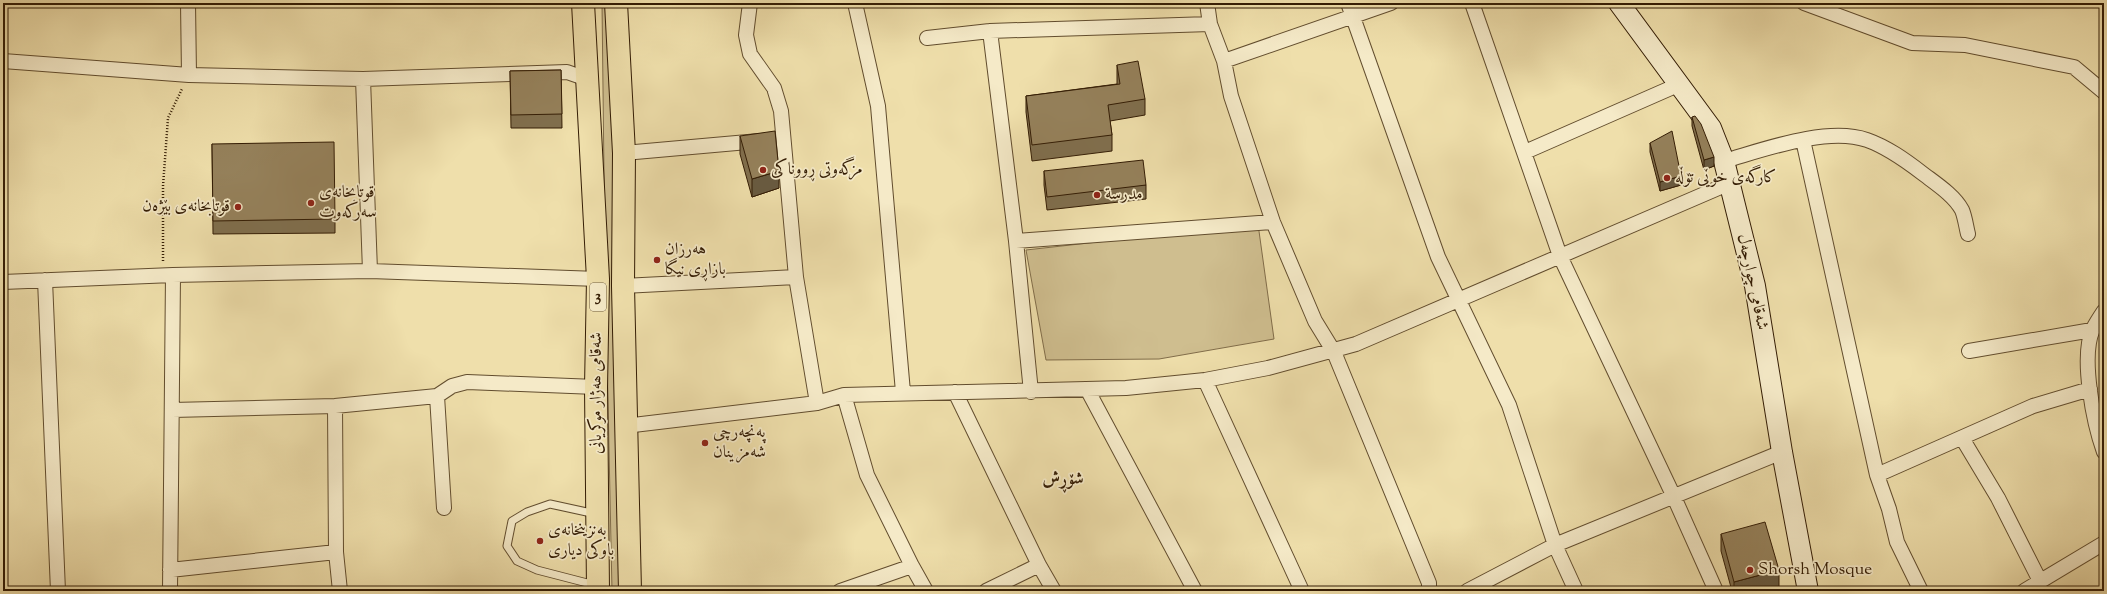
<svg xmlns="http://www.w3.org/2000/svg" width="2107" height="594" viewBox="0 0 2107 594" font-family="'Sorts Mill Goudy',Amiri,serif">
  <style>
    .green { fill: #cfbe8f; stroke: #816d4a }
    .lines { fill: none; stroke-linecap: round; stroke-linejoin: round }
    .service-casing { stroke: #624d2e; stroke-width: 9 }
    .minor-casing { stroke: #624d2e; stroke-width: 16 }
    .secondary-casing { stroke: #331c04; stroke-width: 22 }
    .trunk-casing { stroke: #331c04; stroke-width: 24 }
    .path { stroke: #331c04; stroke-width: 2.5; stroke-dasharray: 1 2; stroke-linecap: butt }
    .service { stroke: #f5eac8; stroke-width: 7 }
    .minor { stroke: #f5eac8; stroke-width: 14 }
    .secondary { stroke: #f5eac8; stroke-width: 20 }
    .trunk { stroke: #efdfab; stroke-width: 22 }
    .wall { fill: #806f4e; stroke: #331c04 }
    .shaded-wall { fill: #685a40; stroke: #331c04 }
    .building { fill: #95815b; stroke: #331c04 }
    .poi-dot { fill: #8f2418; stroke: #f5eac8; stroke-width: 1.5 }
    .labels { text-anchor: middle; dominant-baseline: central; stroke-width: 3.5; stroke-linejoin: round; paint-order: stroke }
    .shield { fill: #f5eac8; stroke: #6d5a3f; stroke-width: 1 }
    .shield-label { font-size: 16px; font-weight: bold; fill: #331c04 }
    .poi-label { font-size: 17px; fill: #331c04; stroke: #f5eac8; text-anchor: start }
    .street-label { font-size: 17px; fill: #331c04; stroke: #f5eac8 }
    .neighbourhood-label { font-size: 18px; font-weight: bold; fill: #331c04; stroke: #f5eac8 }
  </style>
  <rect width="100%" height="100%" fill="#efdfab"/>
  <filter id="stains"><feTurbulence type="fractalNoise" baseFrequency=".005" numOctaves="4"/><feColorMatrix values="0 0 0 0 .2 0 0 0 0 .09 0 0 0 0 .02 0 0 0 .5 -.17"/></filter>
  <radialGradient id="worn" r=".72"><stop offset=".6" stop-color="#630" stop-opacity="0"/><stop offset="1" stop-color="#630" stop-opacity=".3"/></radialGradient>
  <!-- green -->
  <path class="green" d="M602,3H615L627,591H612L605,259Z
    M1258,224L1274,339L1159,359L1046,360L1026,250Z"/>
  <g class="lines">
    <!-- service casing -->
    <g class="service-casing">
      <path id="service" d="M595,585L537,570L517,561L507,546L512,521L527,512L550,504L596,514"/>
    </g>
    <!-- minor casing -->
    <g class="minor-casing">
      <path id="minor" d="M188,3L189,75
        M750,3L746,35L750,54L774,88L781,111L796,277L817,403
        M855,3L878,106L903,392
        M1207,3L1210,24L1224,61L1231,96L1273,222L1315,321L1334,352L1429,583V591
        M1348,3L1438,257L1509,405L1555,545L1576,591
        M1472,3L1560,256L1674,497L1716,591
        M1804,3L1912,43L1965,45L2074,67L2104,92
        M990,31L1016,241L1031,392
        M927,38L990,31L1210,24
        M3,61L189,75L315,78L363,79L567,72L587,79
        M1224,61L1391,3
        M363,79L370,271
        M1803,140L1877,475L1889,509L1897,542L1921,591
        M1525,152L1680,84
        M624,153L759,141
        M1724,161C1763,150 1827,126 1867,140C1887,147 1905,160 1922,173C1935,183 1954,195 1962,210C1965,217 1966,226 1968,234
        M1016,241L1273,222
        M45,280L58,591
        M3,282L173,275L370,271L598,279
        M623,286L796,277
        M2104,311C2100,317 2096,323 2093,329C2080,357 2094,424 2104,452
        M1969,351L2092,330
        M1205,380L1302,591
        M1087,389L1195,591
        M955,392L1039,565L1054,591
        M844,395L867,475L912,566L926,591
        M437,396L444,508
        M335,406L336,552L340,591
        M172,410L335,406L437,396L452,386L467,382L596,387
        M625,426L817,403L844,395L1126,388L1205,380L1268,368L1356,344L1730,183
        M1962,438L1998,498L2040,581
        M1877,475L2033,406L2090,389
        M170,570L336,552
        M170,591L173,275
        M840,591L912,566
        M986,591L1039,565
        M1467,591L1555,545L1782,452
        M2024,591L2104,543"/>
    </g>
    <!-- secondary casing -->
    <g class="secondary-casing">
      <path id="secondary" d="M1619,3L1711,128L1724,161L1755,286L1782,452L1808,591"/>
    </g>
    <!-- trunk casing -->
    <g class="trunk-casing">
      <path id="trunk" d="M583,3L598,279L596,387L598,591
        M616,3L624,153L623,286L630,591"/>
    </g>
    <!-- path -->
    <path class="path" d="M163,261V186L168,118L182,89"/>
    <!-- service -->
    <use href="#service" class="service"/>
    <!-- minor -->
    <use href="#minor" class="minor"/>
    <!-- secondary -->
    <use href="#secondary" class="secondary"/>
    <!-- trunk -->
    <use href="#trunk" class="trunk"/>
  </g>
  <!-- wall -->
  <path class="wall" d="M1117,65L1145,99V115L1110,121L1112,135V151L1032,161L1026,112V96L1117,84Z
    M561,70L562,128H511L510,71Z
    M1692,117L1714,166L1704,170L1692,126Z
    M740,136L779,188L752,197L740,154Z
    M1650,143L1681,185L1660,191L1650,152Z
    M212,144L335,219V233L213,234Z
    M1044,171L1146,185V199L1047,210L1044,185Z
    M1721,534L1779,588L1766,591H1732L1721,551Z"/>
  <!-- shaded-wall -->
  <path class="shaded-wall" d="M1714,157V166L1704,170V160Z
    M779,171V188L752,197V179Z
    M1681,176V185L1660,191V182Z
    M1779,570V588L1766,591H1734V582Z"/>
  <!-- building -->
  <path class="building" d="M1138,61L1145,99L1108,105L1112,135L1032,145L1026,96L1120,84L1117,65Z
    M561,70L562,114L511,115L510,71Z
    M1695,116L1701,124L1714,157L1704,160L1692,117Z
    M775,131L779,171L752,179L740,136Z
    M1672,131L1681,176L1660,182L1650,143Z
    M334,142L335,219L213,221L212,144Z
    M1143,160L1146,185L1047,197L1044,171Z
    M1765,522L1779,570L1734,582L1721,534Z"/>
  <!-- markers -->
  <g class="poi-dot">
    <circle cx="763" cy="170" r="4"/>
    <circle cx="1667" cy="178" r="4"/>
    <circle cx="1097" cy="195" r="4"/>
    <circle cx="311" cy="203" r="4"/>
    <circle cx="238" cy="207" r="4"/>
    <circle cx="657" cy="260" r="4"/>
    <circle cx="705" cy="443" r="4"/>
    <circle cx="540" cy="541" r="4"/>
    <circle cx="1750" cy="570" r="4"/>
  </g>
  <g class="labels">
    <!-- shield labels -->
    <rect class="shield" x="590" y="283" width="16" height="28" rx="3"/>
    <g class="shield-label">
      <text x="598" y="297">3</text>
    </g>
    <!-- poi labels -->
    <g class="poi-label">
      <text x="771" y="170">مزگەوتی ڕووناکی</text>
      <text x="1675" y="178">کارگەی خوێی تۆڵە</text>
      <text x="319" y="193">قوتابخانەی<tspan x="319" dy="20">سەرکەوت</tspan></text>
      <text x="1105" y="195">مدرسة</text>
      <text x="230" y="207" text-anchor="end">قوتابخانەی بێژەن</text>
      <text x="665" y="250">هەرزان<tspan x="665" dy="20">بازاڕی نیگا</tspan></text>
      <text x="713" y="433">پەنچەرچی<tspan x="713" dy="20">شەمزینان</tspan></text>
      <text x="548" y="531">بەنزینخانەی<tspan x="548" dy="20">باوکی دیاری</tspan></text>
      <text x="1758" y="570">Shorsh Mosque</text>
    </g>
    <!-- street labels -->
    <g class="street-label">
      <text transform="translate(1752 282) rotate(78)">شەقامی چوارچەل</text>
      <text transform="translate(597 393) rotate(-90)">شەقامی ھەژار موکریانی</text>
    </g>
    <!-- neighbourhood labels -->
    <g class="neighbourhood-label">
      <text x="1063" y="480">شۆڕش</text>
    </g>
  </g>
  <!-- margin -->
  <rect width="2107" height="594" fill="none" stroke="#efdfab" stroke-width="16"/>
  <rect x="4" y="4" width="2099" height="586" fill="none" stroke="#331c04" stroke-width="2"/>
  <rect x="8" y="8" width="2091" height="578" fill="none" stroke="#331c04"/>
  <rect width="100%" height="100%" filter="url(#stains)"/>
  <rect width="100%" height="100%" fill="url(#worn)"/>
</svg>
